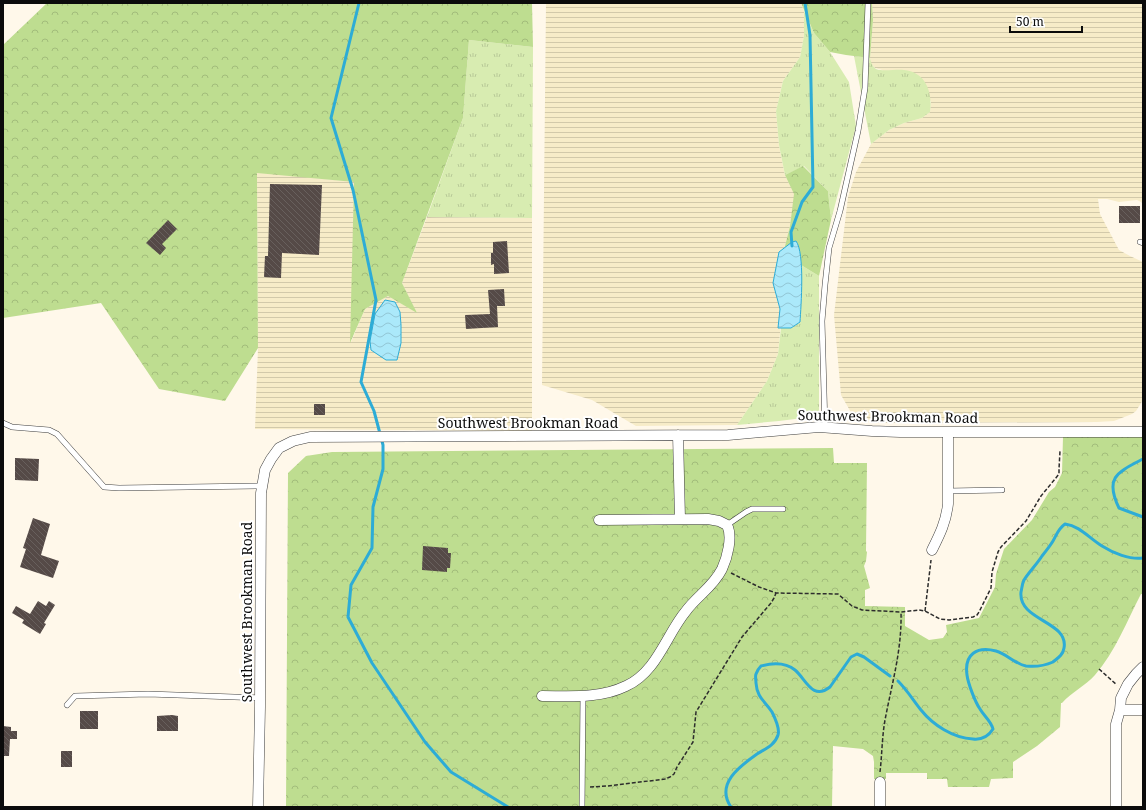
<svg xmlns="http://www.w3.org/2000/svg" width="1146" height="810" viewBox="0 0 1146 810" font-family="'Noto Serif',serif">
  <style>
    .farmland { fill: url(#farmland-rules) }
    .grass { fill: url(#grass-tufts) }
    .forest { fill: url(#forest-crowns) }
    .water { fill: url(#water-waves); stroke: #2dacd6 }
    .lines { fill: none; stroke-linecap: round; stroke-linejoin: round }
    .stream { stroke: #2dacd6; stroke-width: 3 }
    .building { fill: url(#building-back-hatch) }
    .service-casing { stroke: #3e3e3e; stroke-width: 6 }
    .minor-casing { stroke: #3e3e3e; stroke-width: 11 }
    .path { stroke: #2d2d2d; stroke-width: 1.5; stroke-dasharray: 4 2; stroke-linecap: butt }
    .service { stroke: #fff; stroke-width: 5 }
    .minor { stroke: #fff; stroke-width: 10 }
    .labels { text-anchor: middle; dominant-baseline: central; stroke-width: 4; stroke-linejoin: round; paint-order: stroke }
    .street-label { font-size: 14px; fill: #0b0b0b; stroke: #fff }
  </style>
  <defs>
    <pattern id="farmland-rules" width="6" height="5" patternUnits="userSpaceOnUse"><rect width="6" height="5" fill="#f7ecc8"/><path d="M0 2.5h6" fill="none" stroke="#d2c9aa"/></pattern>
    <pattern id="grass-tufts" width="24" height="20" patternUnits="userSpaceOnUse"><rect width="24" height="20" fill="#d8ecb1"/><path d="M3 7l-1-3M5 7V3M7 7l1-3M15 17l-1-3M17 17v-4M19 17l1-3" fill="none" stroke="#b8c997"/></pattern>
    <pattern id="forest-crowns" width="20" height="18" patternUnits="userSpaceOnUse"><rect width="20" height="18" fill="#bedd90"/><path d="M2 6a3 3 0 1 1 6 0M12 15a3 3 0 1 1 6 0" fill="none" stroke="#a2bc7b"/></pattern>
    <pattern id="water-waves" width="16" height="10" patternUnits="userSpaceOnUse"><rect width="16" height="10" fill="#abe9fa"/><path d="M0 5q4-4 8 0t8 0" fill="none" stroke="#92c6d5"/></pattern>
    <pattern id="building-back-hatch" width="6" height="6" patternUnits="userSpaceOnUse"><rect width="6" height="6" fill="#554a47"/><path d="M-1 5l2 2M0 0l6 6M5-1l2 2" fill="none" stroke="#68605d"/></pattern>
  </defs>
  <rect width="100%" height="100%" fill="#fff8ea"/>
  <!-- farmland -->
  <path class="farmland" d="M546,3H801L804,11V36L800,57L783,81L776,111L779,145L785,175L795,195L790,226L780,266L783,304L778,354L767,381L737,425L636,426L592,400L542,385Z
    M872,3H1143V203L1137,200L1119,202L1107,199H1098L1100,214L1119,250L1130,256L1143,262V400L1136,411L1132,414L1114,421L1097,422L884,423L856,421L841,395L834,315L848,197L856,172L871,144L889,130L904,123L922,118L930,112L931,101L882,70L875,68L871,64L870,58L873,20Z
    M257,172L354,182L351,342L365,309L388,296L416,312L402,283L427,217L532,218V431L255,429L258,348Z"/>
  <!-- grass -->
  <path class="grass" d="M804,11L814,33L830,52L849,82L856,126L831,220L828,191L804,166L785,175L779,145L776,111L783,81L800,57L804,36Z
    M469,40L533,47L532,218L427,217L463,118Z
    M854,56L870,58C871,62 872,66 876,69C884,72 895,69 904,70C926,72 933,93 930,112L922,118L904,123L889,130L871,144Z
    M801,265L819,276V416L779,421L737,425L767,381L778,354L781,328H791L800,322Z"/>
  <!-- forest -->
  <path class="forest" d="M47,3H532L533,47L469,40L463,118L402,283L417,313L388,296L365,309L350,343L354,182L257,173L258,348L225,401L159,389L101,303L3,318V45Z
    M801,3H872L873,20L870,58L846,55L830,52L814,33Z
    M803,166L828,191L831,220L819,276L783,254L790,226L794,194L785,175Z
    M1063,437H1143V594H1141C1127,621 1115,652 1095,675C1085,686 1072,692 1062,703H1061L1060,727L1037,746L1013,762V778L991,779L989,787H948L947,779H927V773H886V779H874V762L873,756L863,749L833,746L832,807H286L288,473L306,456L332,452L833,448L834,463H867L866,551L867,552L866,561L864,566L870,588L865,590V606L905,607V626L929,640L943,638L947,632L946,625L979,618L995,587L996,574L1004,549L1032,520L1049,492L1055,487L1062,473Z"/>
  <!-- water -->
  <path class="water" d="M796,241C805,253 801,306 800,322L791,328H778L780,309L773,283L779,252L792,242Z
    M385,300L395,302L400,312L401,325V343L397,360H386L371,350L370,341L375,314Z"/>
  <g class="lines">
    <!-- stream -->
    <path class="stream" d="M359,3L331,118L353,190L376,300L361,382L374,411L383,445V469L373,507L372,548L351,585L348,617L372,663L425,742L451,772L508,807
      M792,246L791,232L802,202L813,187L810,35L805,3
      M1143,459C1118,472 1104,477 1119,508L1143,517
      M898,681C907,690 913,700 921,710C933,725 953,738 973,739C982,740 988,737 993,729C991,721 984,716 980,709C975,702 968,683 967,675C964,654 977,646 996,651C1007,654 1015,664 1026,666C1035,667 1044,666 1053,662C1058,658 1063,655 1064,648C1069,621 1018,621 1021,592C1022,588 1022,584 1024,580C1029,572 1037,564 1042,556C1046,551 1050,546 1053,541C1057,534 1058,529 1065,524C1080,526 1089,538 1102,546C1113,553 1130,560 1143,558
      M731,807C715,784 740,766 757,754C765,749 775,745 778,735C780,729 775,718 772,712C765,701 757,698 756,683C756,680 755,676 756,674C757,671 759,668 761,666C772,663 785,662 795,670C806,679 812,701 830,687L851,657L857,654L864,657L890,676"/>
  </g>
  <!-- building -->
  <path class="building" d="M270,184L322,185L319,255L282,253L281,278L264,277L265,256H268Z
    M1119,206H1140V223H1119Z
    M168,220L177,229L162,244L166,248L160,255L146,243Z
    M507,241L509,273L494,274V264L491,265V253H493V242Z
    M504,289L505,306H497L498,327L466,329L465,315L490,314L488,290Z
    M314,404H325V415H314Z
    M15,458L39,459L38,481L15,480Z
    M33,518L50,524L41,555L59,561L53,578L20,567L26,549L23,548Z
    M423,546L448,548V553H451L450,568H447V572L422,570Z
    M38,601L46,606L49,601L55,605L44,623L46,624L40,634L22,623L24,620L12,613L16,606L30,614Z
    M80,711H98V729H80Z
    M172,715L178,716V731H157V716Z
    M3,726L11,727V731H17V739H10L9,756H3Z
    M61,751H72V767H61Z"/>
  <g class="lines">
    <!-- service casing -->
    <g class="service-casing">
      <path id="service" d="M1140,242L1143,243
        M3,423L12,427L49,430L57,434L104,487L119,488L262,486
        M825,428L822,321L825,285L829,248L840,211L858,131L865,88L868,3
        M948,491L1002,490
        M727,525L746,512L752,509H783
        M67,705L75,696L148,694L260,698
        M582,807L583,696"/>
    </g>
    <!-- minor casing -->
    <g class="minor-casing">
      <path id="minor" d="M678,435L680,519
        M932,550C940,534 946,522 948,504V432
        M542,696C570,696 599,699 626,686C657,672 666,635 686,611C697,596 713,587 722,569C727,558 733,537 727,525L719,521L708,519L599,520
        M1120,710H1143
        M880,782V807
        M258,807L260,707L261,493L265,470L271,459L279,448L293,441L310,437L728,435L819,427L872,431L900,432H1143
        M1116,807V724L1120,710L1121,698L1128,684L1136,674L1143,667"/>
    </g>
    <!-- path -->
    <path class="path" d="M731,573L759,587L776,593L838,594L852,606L862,610L901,612L919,610L925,611L940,619L949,620L973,617L977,615L979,612L991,588L992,572L998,552L1001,547L1026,521L1041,496L1055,479L1059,474V469L1060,451
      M925,611L931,560
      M1099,669L1117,685
      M880,772C882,755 882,737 885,720C892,683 902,650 901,612
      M590,787L608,786L665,779L670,777L674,774L677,767L693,742L696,712L742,637L771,603L774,598L776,593"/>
    <!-- service -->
    <use href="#service" class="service"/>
    <!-- minor -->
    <use href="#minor" class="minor"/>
  </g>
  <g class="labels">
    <!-- street labels -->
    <g class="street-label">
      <text transform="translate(888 416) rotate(1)">Southwest Brookman Road</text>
      <text x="528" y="422">Southwest Brookman Road</text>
      <text transform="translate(246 612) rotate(-90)">Southwest Brookman Road</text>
    </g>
  </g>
  <!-- border -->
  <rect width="1146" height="810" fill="none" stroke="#0b0b0b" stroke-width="8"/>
  <!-- scale -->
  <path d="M1010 26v6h72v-6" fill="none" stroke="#0b0b0b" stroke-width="2"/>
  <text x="1016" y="26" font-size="12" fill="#0b0b0b" stroke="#ffffff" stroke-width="3" paint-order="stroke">50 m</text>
</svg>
